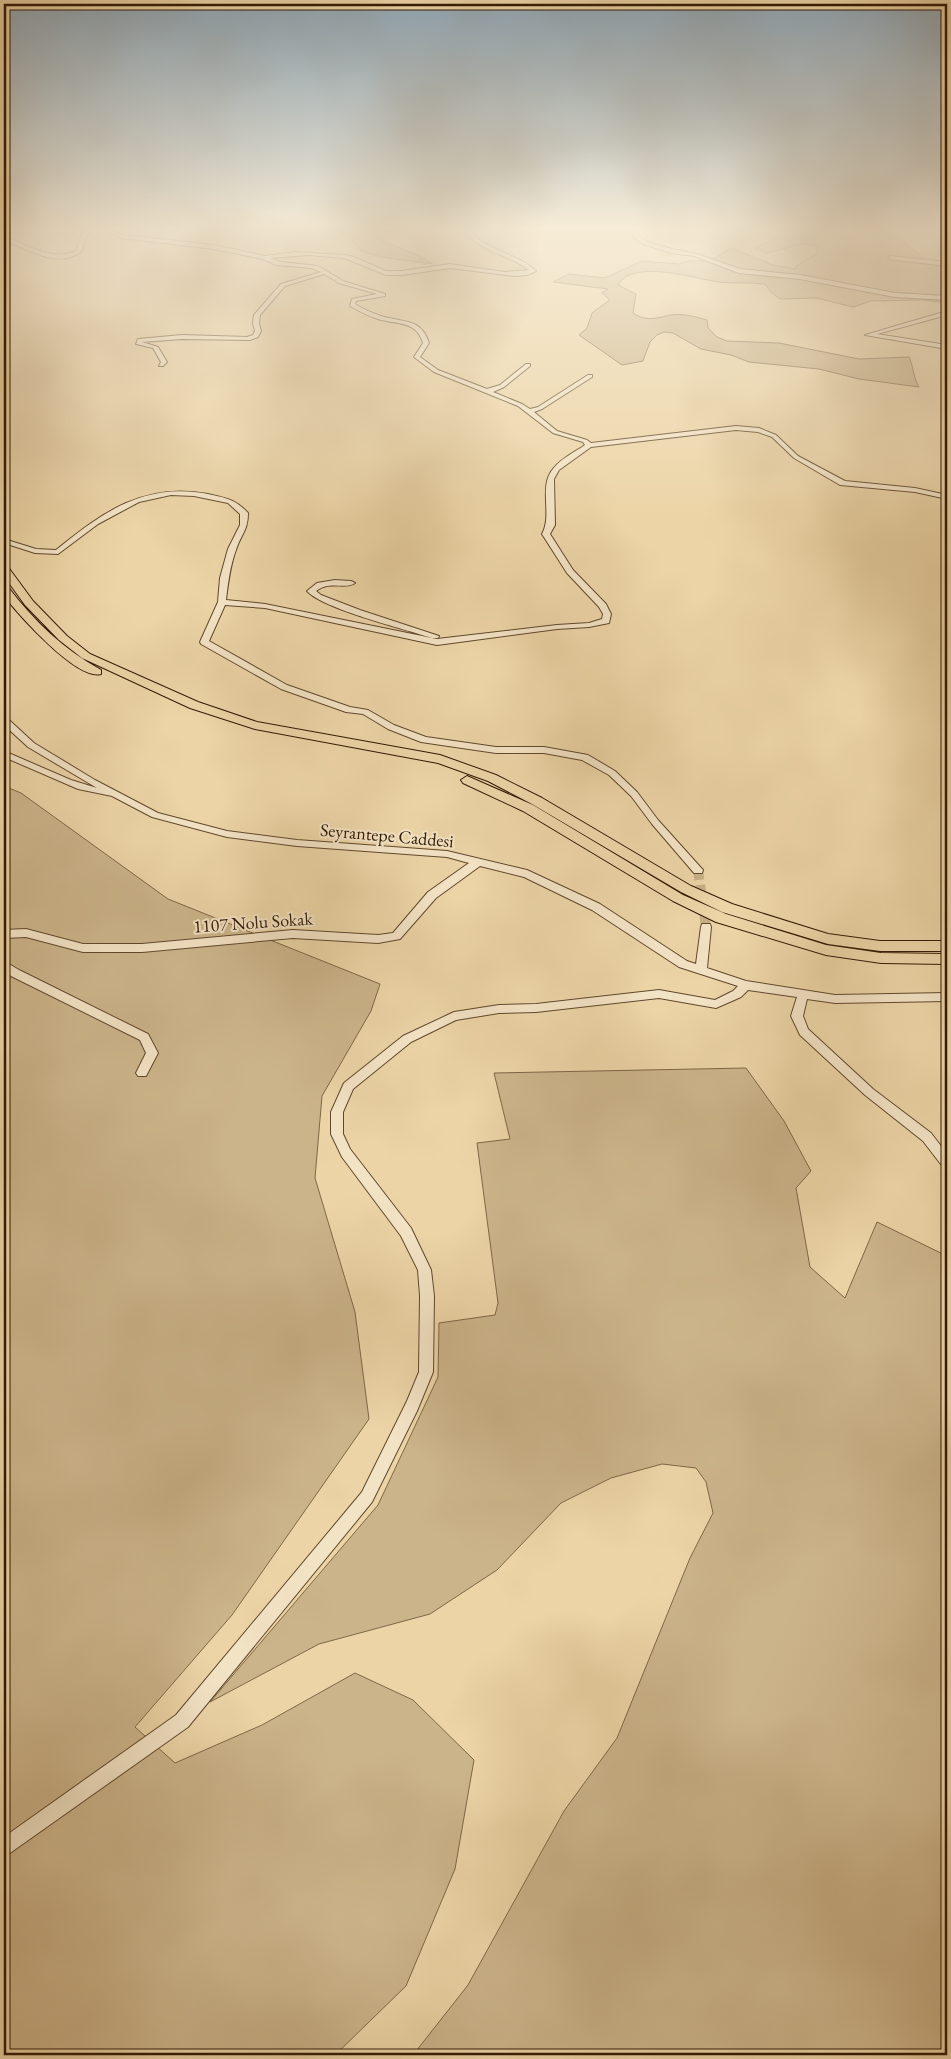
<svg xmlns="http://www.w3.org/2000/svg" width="951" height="2059" viewBox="0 0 951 2059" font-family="'EB Garamond',serif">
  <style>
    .green { fill: #ccb48a; stroke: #7e6747 }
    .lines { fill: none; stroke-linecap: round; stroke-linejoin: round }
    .minor-tunnel { stroke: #c7af86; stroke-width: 10; stroke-dasharray: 10 5; stroke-linecap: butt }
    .minor-casing { stroke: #60482c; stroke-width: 2 }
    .major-casing { stroke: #311a04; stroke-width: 2 }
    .minor { fill: #f3e3c5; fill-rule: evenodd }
    .major { fill: #ecd4a6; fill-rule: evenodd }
    .labels { text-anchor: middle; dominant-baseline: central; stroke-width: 4; stroke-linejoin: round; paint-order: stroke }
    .street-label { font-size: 18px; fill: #311a04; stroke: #f3e3c5 }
  </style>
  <rect width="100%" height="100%" fill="#ecd4a6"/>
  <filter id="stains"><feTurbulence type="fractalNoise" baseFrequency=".004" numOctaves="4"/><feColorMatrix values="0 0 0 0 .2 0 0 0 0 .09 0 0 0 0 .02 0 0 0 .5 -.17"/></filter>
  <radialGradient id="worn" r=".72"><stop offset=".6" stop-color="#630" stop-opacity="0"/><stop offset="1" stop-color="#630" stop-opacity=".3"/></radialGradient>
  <!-- green -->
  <path class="green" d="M329,229H376L369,232C389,247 413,250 433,264L381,257L361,251L349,235Z
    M786,229H877L883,233L901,237C906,248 918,250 925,261L947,264V303L924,300L871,301L853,307L816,298L780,299L771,292L765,284C750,282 735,284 719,282C695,279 633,258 618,285L636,294L633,313C646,322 657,318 671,315C683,313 696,317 707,320L708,328L717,337L727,341L779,343L859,359L909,357C914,368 913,377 919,387L859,379L819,369L749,362L731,355L701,349L673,333L664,332L657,335L650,342L643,361L622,365L579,335L587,328L592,313L610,300L602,293L608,289L553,282L569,274L605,278L642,261L679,264L688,261H710L731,248L773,265L796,269V266L816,254L818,246L803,244L767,253L754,248L772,241Z
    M4,786L21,793L168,899L380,984L371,1011L322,1096L315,1178L355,1312L369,1419L232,1615L135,1727L175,1763L262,1725L355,1673L413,1700L474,1760L455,1869L406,1986L335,2055H4Z
    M746,1068L784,1121L811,1171L796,1188L810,1267L845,1298L877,1222L947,1256V2055H413L468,1985L564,1811L617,1738L690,1558L713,1513L706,1482L696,1468L662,1464L611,1478L561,1503L497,1570L430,1614L319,1644L210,1702L378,1505L438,1377L439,1323L495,1315L498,1303L477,1143L510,1139L494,1073Z"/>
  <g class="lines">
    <!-- minor-tunnel -->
    <path class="minor-tunnel" d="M698,870L706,927"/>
    <!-- minor casing -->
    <g class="minor-casing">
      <path id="minor" d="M88,229H94L87,235L81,252C57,269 27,249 4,240V236L6,237C28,245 52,262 76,251L82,234Z
        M101,229H108L122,235L214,245L265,256L295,252L344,255L354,257L386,271H402L450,264L504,272L529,270C507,253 481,254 464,229H469C486,252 516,252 536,271L527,275L515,276L450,268L402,275H386L344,258L308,255L270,258L281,262L318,266L343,281L385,294V296L356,301L355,304C363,309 372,313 381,316C402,323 421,317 429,343L420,357L438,370L487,389L500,385L526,364H530V366L504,387L493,392L522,404L530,409L538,407L588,375H592V377L542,409L534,412L557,431L587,440L591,443L736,426L759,428L776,435L798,456L845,481L915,488L947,495V499L915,492L840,485L794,458L772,437L758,432L736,430L591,447L559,470L554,479L555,525L550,534L573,570L606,604L611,614L609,623L589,627L557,629L437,645L265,608L225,605L209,641L287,685L350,707L368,710L394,725L426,737L496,747H544L588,755L615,771L637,792L658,820L703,870L702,873H694L652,824L631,796L609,775L582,760L544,753H496L421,742L388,729L363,714L346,712L281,689L201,644L200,642L218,602L220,578L228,549L240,525V514L228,503L194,496L171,495L139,502L98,524L58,554L35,553L4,543V539L36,549L56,550C103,512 144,482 208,494C226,498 235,499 248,513C248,531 241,534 236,550C230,566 228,583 226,600L265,604L437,639L557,625L589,623L602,619L603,614L599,607L567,573L542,534C553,514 538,487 553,469C560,459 575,452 585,445L583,442L553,433L518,406L434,372L414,357L423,343C416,320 398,325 378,319C368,316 359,311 350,306L352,299L377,294L339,283L324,274L285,286L260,315L259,323L261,331L258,337L250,340L182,339L142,342L158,347L167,362L163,366H159L161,362L153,348L136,344L138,339L182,335L247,337L253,335L255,331L253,323L254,315L281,284L321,272L311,268L276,265L263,259L214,249L121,238Z
        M630,229H635L640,237L647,242L672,249L697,254L740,269L800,275L895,293L947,296V300L895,297L800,279L739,273L694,256L671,253L643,244L636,239Z
        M890,256L947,262V266L888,259Z
        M947,311V315L877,334L947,345V349L865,335Z
        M335,580L351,581L355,583C345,590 330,580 316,591L321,595L360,610L439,636L438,638H432C405,629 323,609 307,591L317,583Z
        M4,717L7,718L34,743L95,780L158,813L227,831L297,840L447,851L527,870L600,904L687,961L696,964L701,927L702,924H710L711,927L707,968L746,981L835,995L947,993V1001L835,1003L807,999L803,1016L808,1029L873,1089L931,1133L947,1154V1168L943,1167L923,1141L865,1095L800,1035L791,1016L797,997L748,990L741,997L716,1008L659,998L536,1012L499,1013L456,1020L411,1042L353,1089L343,1112V1134L350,1149L411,1228L431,1270L434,1296L433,1372L417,1411L372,1502L188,1727L10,1853L4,1856V1837L176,1715L362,1492L407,1401L419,1372L420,1296L418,1270L401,1236L342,1157L331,1134V1112L344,1083L403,1036L454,1012L499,1005L536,1004L659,990L715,1000L733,991L738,986L679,967L592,910L524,877L480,866L436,898L400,939L378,943L293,938L142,952H83L26,937L4,938V930L26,929L83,944H142L293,930L378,935L393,933L428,892L469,863L447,857L297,846L227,837L152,817L112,796L78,789L4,757V751L71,780L97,788L28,747L4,725Z
        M4,961L19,970L148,1034L158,1053L146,1076H138L136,1073L146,1053L140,1040L11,976L4,970Z"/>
    </g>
    <!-- major casing -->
    <g class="major-casing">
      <path id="major" d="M4,566L8,567L33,601L67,636L90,654L198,702L257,722L440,755L496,775L542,798L691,886L732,904L828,934L880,941H947V951H880L828,944L722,912L681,892L532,804L488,781L438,763L255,729L190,708L82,658L59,640L25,605L4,576Z
        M4,586L8,587C34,621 63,649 101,670V674C77,681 18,614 4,596Z
        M467,776L533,805L683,895L726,914L826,945L881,953L947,954V964L881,963L826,955L716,922L673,901L523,811L463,783L461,780Z"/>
    </g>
    <!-- minor -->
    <use href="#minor" class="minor"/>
    <!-- major -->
    <use href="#major" class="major"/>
  </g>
  <!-- sky -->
  <linearGradient id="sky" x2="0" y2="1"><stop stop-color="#90a8b8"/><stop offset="0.44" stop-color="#f6ecd7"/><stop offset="1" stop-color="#f6ecd7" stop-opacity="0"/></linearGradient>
  <rect width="951" height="517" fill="url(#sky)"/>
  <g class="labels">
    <!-- street labels -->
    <g class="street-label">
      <text transform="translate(387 835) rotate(5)">Seyrantepe Caddesi</text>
      <text transform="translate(253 922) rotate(-4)">1107 Nolu Sokak</text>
    </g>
  </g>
  <!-- margin -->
  <rect width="951" height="2059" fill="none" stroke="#ecd4a6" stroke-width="20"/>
  <rect x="5" y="5" width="941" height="2049" fill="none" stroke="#311a04" stroke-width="2.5"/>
  <rect x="10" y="10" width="931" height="2039" fill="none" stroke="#311a04"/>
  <rect width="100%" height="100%" filter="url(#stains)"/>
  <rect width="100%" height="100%" fill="url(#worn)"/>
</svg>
